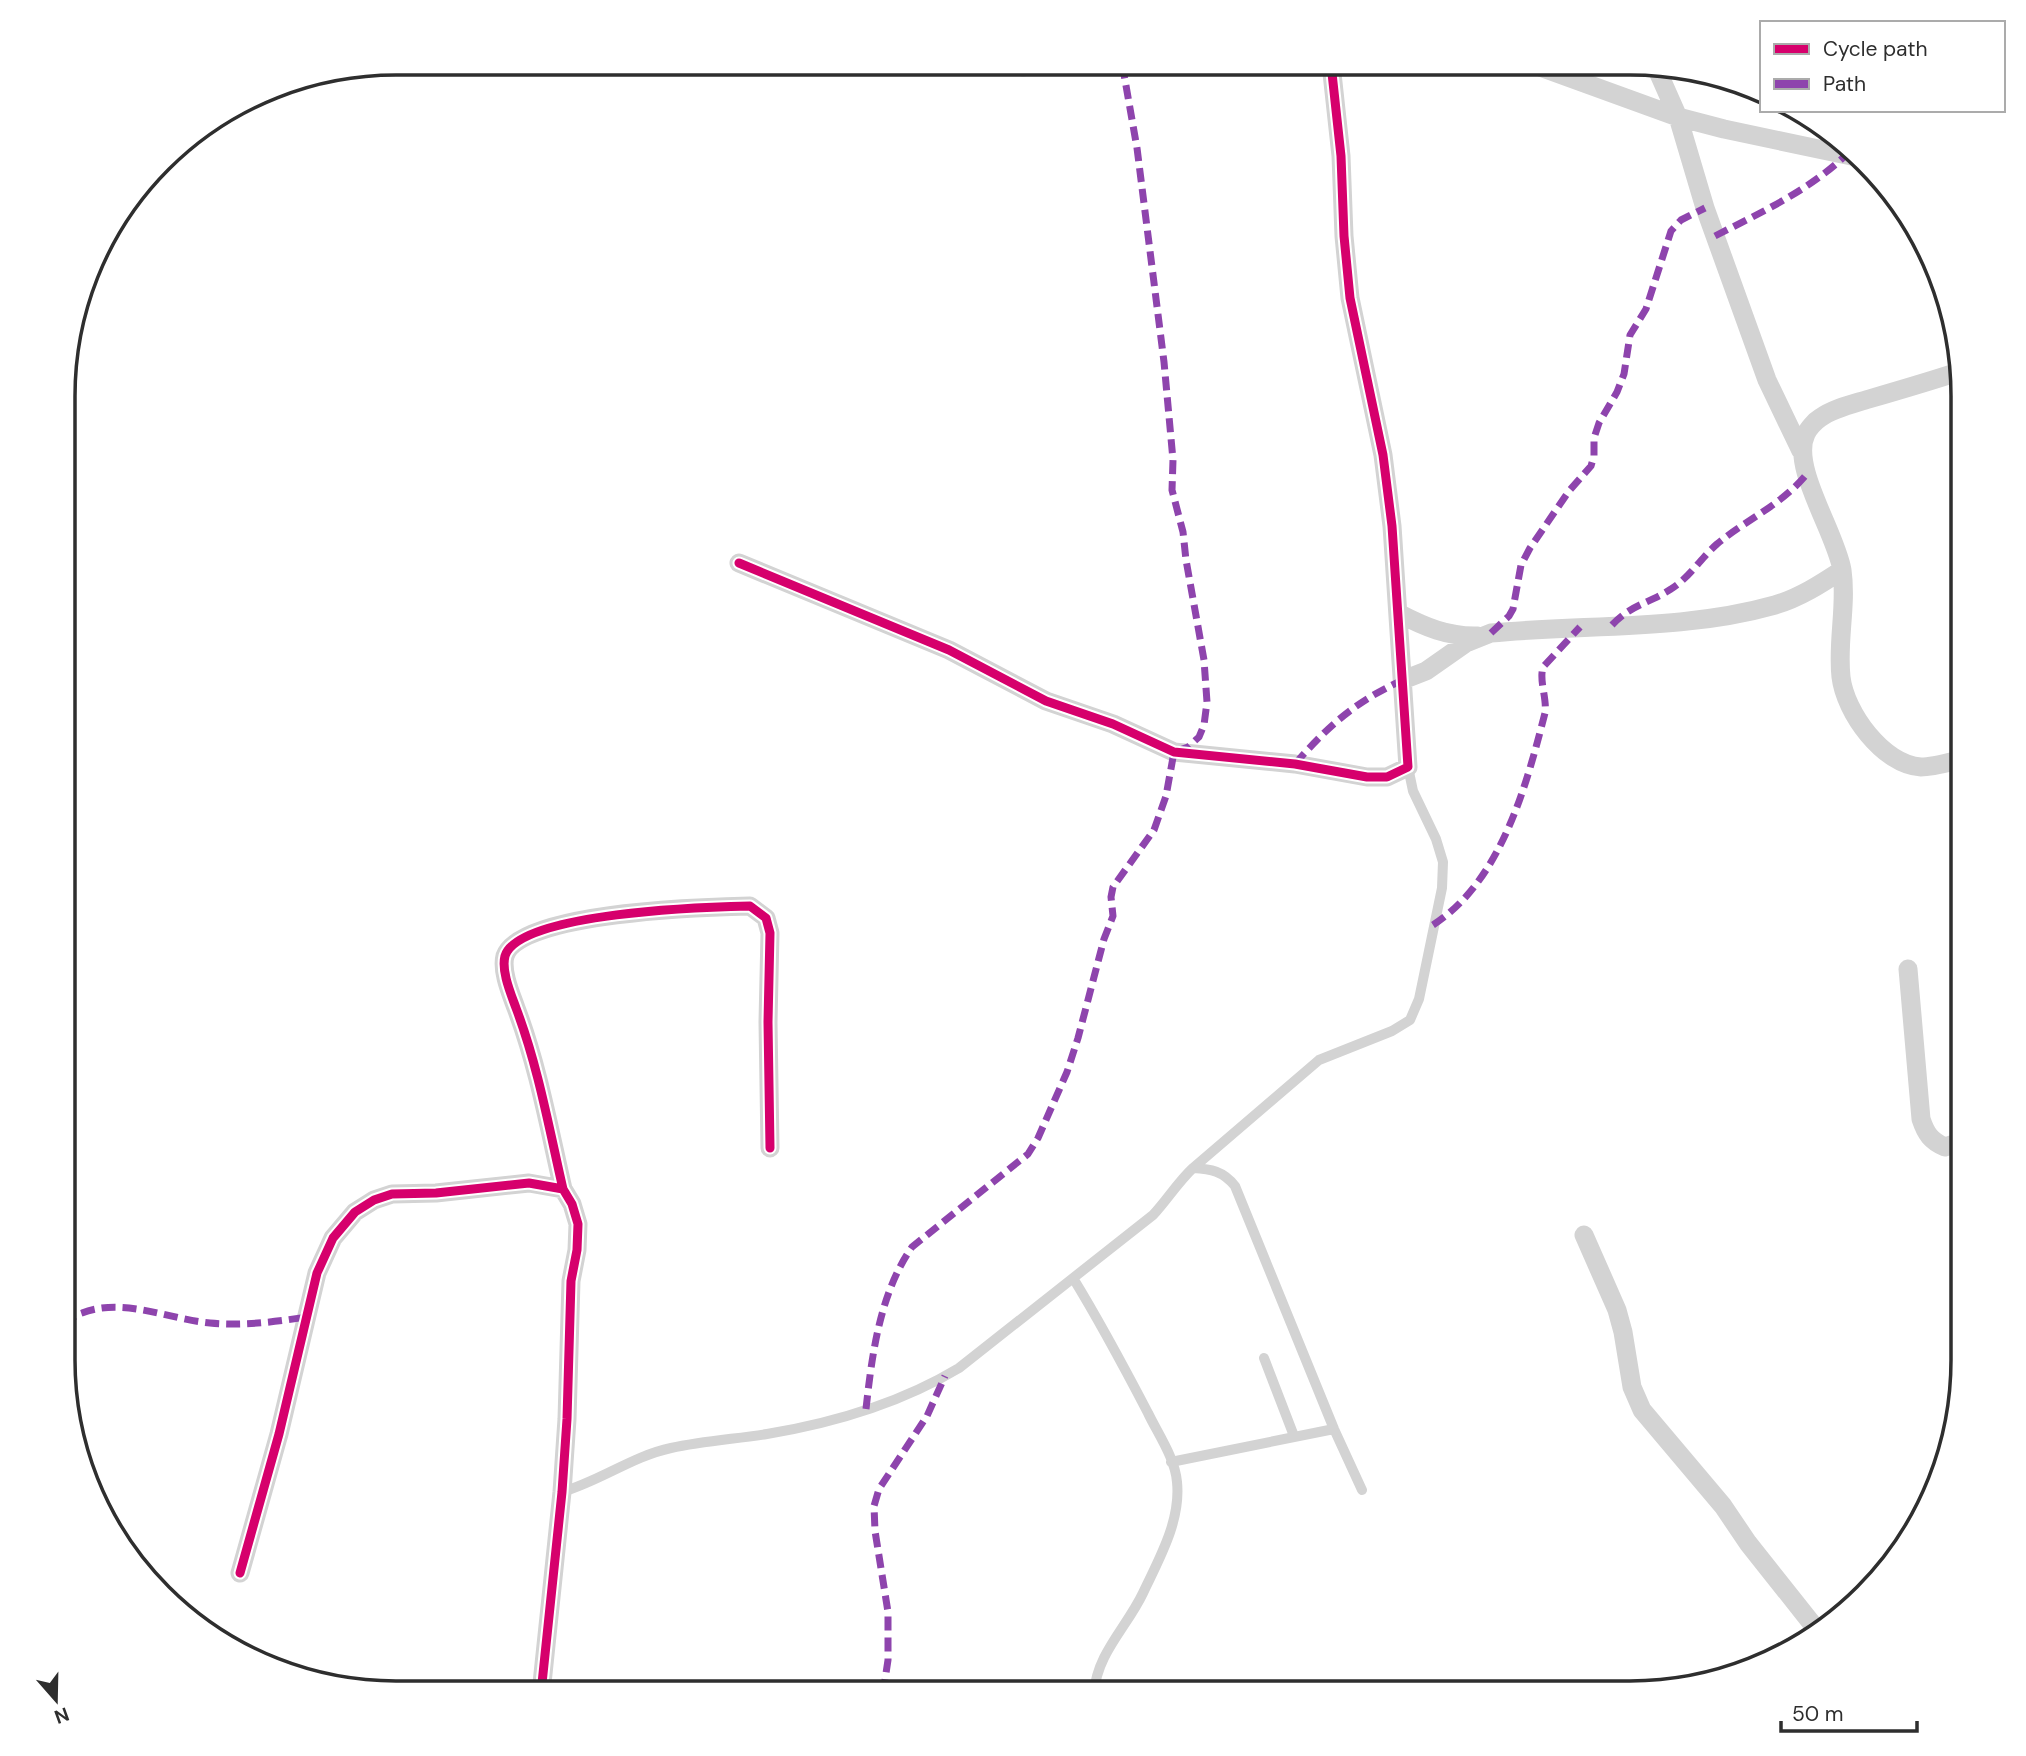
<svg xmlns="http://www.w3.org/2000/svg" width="2026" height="1756" viewBox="0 0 2026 1756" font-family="'DM Sans',sans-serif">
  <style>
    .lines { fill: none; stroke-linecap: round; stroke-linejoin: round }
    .service { stroke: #d3d3d3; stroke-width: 10 }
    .minor { stroke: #d3d3d3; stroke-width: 19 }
    .quiet { stroke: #8e44ad; stroke-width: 7; stroke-dasharray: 14 7; stroke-linecap: butt }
    .cycleway-casing { stroke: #fff; stroke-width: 13 }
    .cycleway { stroke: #d6006c; stroke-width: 9 }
    .rim { fill: none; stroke: #2e2e2e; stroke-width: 3.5 }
  </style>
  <rect width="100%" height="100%" fill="#fff"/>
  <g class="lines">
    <!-- service -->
    <path class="service" d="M1193,1168C1211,1169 1223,1171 1235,1186L1334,1429L1362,1490
      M1073,1278C1100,1322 1124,1367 1148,1413C1158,1434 1175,1458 1177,1482C1181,1521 1159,1559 1143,1593C1127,1627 1097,1653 1094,1693
      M1264,1358L1294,1436
      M1171,1462L1334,1429
      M562,1492C600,1481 633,1456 671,1448C703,1441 735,1439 767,1434C833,1423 901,1403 959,1368L1153,1215C1167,1200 1178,1182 1193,1168L1319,1060L1392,1031L1410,1020L1419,999L1442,888L1443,862L1436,839L1413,791L1408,767"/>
    <!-- minor -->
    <path class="minor" d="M1532,64L1678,117L1724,129L1861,158
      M1655,65L1678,117L1705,208L1767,380L1801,451
      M1023,67L1024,63
      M1961,371C1931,381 1900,390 1869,399C1853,404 1834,408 1820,418C1815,421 1808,429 1806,434C1790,466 1836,533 1842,570C1847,606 1837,641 1841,677C1845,712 1883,765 1921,767C1933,767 1950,762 1963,759
      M739,563L949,650L1046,701L1113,724L1174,752L1295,764L1367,777H1387L1408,767L1392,526L1383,455L1350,298L1344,236L1341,156L1331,64
      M1398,613C1425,627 1448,637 1478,636
      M1403,680L1426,671L1466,643L1491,633C1586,624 1683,631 1775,605C1799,598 1821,584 1842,570
      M1908,969L1921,1119C1926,1134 1931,1141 1945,1147L1963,1141
      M563,1189C549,1128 538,1066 516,1008C511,994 501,971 505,956C519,912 707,907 750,906L766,918L770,933L768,1022L770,1148
      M1584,1235L1617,1310L1623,1332L1632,1387L1642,1410L1723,1506L1748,1543L1817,1630
      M240,1573L279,1434L317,1273L333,1238L355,1212L374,1200L392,1194L436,1193L529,1183L563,1189L572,1204L578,1224L577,1250L571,1281L567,1419L562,1492L541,1693"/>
    <!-- quiet -->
    <path class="quiet" d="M1715,236C1760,213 1810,190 1847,154
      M1612,625C1632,604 1648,604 1671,589C1689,578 1701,558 1717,544C1747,519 1780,506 1806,475
      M1491,633L1509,616L1513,609L1521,565L1530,548L1569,491L1591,466L1594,456V438L1599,423L1617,392L1624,374L1630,335L1646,309L1671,231L1681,220L1705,208
      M1295,764C1328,726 1356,701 1403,680
      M1433,925C1501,881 1526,787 1545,713C1547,697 1539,682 1543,667L1580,627
      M64,1325C69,1321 75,1315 82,1313C123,1297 168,1319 210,1323C243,1326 274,1322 307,1317
      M866,1409C872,1354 880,1293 912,1247L1028,1154L1038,1138L1067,1072L1078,1038L1104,939L1113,916L1111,897L1113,887L1154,830L1166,796L1174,752L1188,747L1199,737L1204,725L1207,702L1204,660L1186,560L1183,532L1172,490L1173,460L1164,362L1137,148L1122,63
      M883,1693L888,1660V1612L875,1531L874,1506L879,1489L927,1416L945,1376"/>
    <!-- cycleway casing -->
    <g class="cycleway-casing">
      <path id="cycleway" d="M739,563L949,650L1046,701L1113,724L1174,752L1295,764L1367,777H1387L1408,767L1392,526L1383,455L1350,298L1344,236L1341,156L1331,64
        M563,1189C549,1128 538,1066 516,1008C511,994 501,971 505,956C519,912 707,907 750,906L766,918L770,933L768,1022L770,1148
        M240,1573L279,1434L317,1273L333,1238L355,1212L374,1200L392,1194L436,1193L529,1183L563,1189L572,1204L578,1224L577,1250L571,1281L567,1419L562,1492L541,1693"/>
    </g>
    <!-- cycleway -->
    <use href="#cycleway" class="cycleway"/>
  </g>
  <!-- crop -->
  <path d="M0 0H2026V1756H0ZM396 75H1630A321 321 0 0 1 1951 396V1360A321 321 0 0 1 1630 1681H396A321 321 0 0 1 75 1360V396A321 321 0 0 1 396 75Z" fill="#fff" fill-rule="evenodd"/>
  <path class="rim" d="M396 75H1630A321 321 0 0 1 1951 396V1360A321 321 0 0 1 1630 1681H396A321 321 0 0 1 75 1360V396A321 321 0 0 1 396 75Z"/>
  <!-- legend -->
  <rect x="1760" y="21" width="245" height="91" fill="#ffffff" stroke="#ababab" stroke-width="2"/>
  <rect x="1774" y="44" width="35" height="10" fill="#d6006c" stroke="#ababab" stroke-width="2"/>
  <text x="1823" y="56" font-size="21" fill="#2e2e2e">Cycle path</text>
  <rect x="1774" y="79" width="35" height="10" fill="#8e44ad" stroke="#ababab" stroke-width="2"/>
  <text x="1823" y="91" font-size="21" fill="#2e2e2e">Path</text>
  <!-- north arrow -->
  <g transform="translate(56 1700) rotate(160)" stroke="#ffffff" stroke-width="5" paint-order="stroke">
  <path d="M0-5L12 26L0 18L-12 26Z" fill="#2e2e2e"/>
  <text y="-10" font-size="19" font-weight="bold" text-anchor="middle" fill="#2e2e2e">N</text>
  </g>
  <!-- scale -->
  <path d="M1781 1721v10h136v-10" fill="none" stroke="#2e2e2e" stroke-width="3.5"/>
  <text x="1792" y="1721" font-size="21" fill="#2e2e2e" stroke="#ffffff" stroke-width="5" paint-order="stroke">50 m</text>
</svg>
